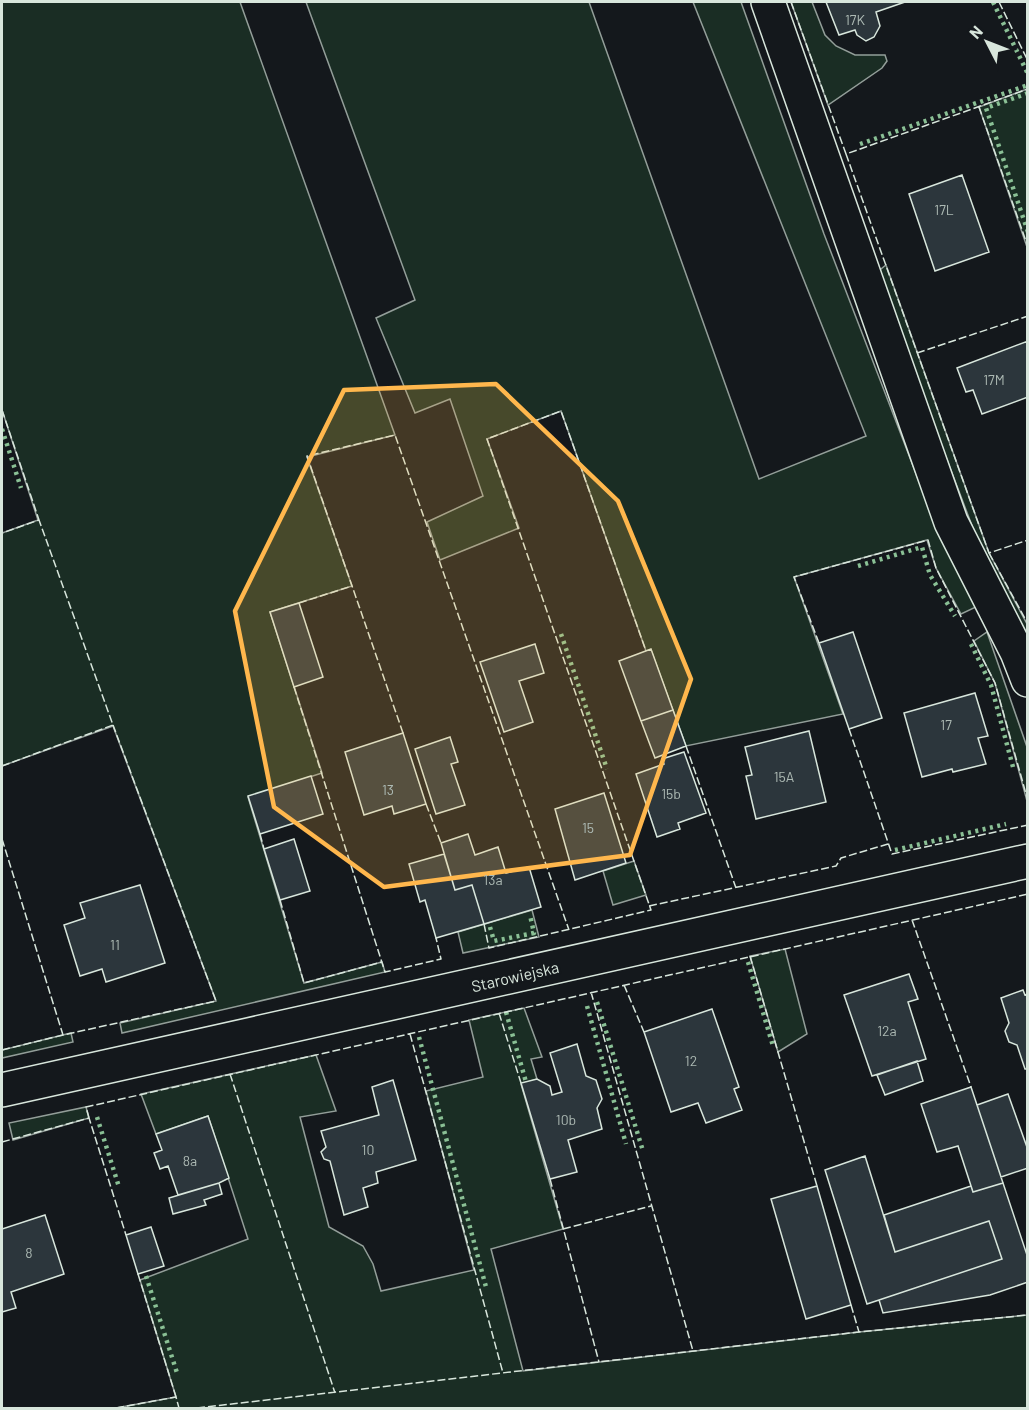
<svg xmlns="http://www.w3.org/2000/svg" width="1029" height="1410" viewBox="0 0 1029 1410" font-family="Barlow,sans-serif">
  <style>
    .green { fill: #1a2d24; stroke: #939e99; stroke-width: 1.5 }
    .building { fill: #2c363c; stroke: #d8e6dc; stroke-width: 1.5 }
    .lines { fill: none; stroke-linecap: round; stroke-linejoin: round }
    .minor-casing { stroke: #d8e6dc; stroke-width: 36 }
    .minor { stroke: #14181c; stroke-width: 33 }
    .hedge { stroke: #8ac095; stroke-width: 4.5; stroke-dasharray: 3 4.5; stroke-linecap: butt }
    .fence { stroke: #d8e6dc; stroke-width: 1.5; stroke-dasharray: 8 3; stroke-linecap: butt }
    .marked { fill: #ffb74d; fill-opacity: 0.2; stroke: #ffb74d; stroke-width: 4.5; stroke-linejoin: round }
    .labels { text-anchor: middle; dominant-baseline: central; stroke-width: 4.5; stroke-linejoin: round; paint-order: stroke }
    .number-label { font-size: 14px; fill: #adbab4 }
    .street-label { font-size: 16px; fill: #d8e6dc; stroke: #14181c }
  </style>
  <rect width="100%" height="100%" fill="#14181c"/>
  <!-- green -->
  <path class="green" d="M2,2H240L395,435L307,457L352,586L270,612L322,773L248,797L304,983L382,962L385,972L122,1033L120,1023L216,1001L113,726L2,766V533L38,520L2,410Z
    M306,2H589L759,479L866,436L693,2H741L824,234L925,497L976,607L961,614L936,568L927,540L794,577L843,714L686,746L651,650L646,651L561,411L487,439L519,528L440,560L427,522L483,496L450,399L415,413L376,318L415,300Z
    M791,2H812L825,35L836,46L855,55H885L887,61L882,68L828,105Z
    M1027,89H1028L1027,247L979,107Z
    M886,265L989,553L1027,624V639L982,552L876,273Z
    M987,632L1027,747V801L995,683L974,641Z
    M634,861L646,895L613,905L603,871Z
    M532,910L539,937L463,953L458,932Z
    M785,949L807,1034L778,1052L750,956Z
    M524,1008L542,1057L531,1059L537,1079L521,1084L563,1229L491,1249L523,1371L859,1332L1027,1315V1408H116L176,1397L140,1280L248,1239L208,1116L156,1134L141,1094L316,1055L336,1111L300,1117L329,1227L363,1246L373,1264L381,1291L474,1270L426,1091L483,1077L469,1020Z
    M71,1033L73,1042L2,1058V1050Z
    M86,1107L89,1118L13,1140L9,1123Z"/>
  <!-- building -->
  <path class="building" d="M826,2H905L876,12L880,26L874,37L866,41L857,35L855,30L839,35Z
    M962,175L989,252L935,271L909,194Z
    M1028,341V397L982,414L973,390L966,392L957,368Z
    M299,603L323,677L294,687L270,612Z
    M853,632L882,718L849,729L819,643Z
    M535,644L544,673L519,681L533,722L504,732L480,662Z
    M651,649L673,710L641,721L619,661Z
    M975,693L988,736L978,738L986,764L953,772L952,769L922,777L904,713Z
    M673,710L686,746L655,758L641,721Z
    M809,731L826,802L756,819L746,776L752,775L745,747Z
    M403,733L426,804L394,814L392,806L364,815L345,752Z
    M450,737L458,762L451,764L465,805L436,814L415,749Z
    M684,752L706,813L678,823L680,829L657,837L636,774L664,764L662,759Z
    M311,776L323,814L260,834L248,796Z
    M604,793L626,863L575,880L555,809Z
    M468,834L475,855L498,847L506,873L529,867L541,907L484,924L472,885L455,890L441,843Z
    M294,839L310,891L280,900L264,849Z
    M444,854L455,890L472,885L484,924L436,938L425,900L420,902L409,864Z
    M140,885L165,963L106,982L102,969L80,976L64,925L85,918L80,903Z
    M909,974L918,999L908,1002L926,1059L872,1076L844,995Z
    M1023,990L1025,995L1028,994V1069H1025L1017,1045L1009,1042L1005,1031L1009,1023L1001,998Z
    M712,1009L739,1087L734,1089L742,1110L706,1123L698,1103L671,1112L644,1032Z
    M577,1044L586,1076L596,1080L602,1099L597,1108L602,1129L568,1140L577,1172L550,1179L521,1083L537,1079L550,1086L552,1095L562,1092L550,1053Z
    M917,1061L923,1081L885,1095L877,1075Z
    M393,1080L416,1160L376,1172L378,1183L363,1188L368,1207L344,1215L330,1161L324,1159L321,1152L326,1147L321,1131L379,1115L372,1087Z
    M971,1087L1003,1183L973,1192L958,1146L937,1152L921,1104Z
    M1008,1094L1028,1150V1168L1001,1177L977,1105Z
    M208,1116L229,1178L219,1183L178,1195L168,1166L160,1169L154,1153L162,1150L156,1134Z
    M865,1156L895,1252L989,1221L1002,1259L867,1304L825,1170Z
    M219,1183L222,1194L204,1200L206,1205L173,1214L169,1198Z
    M1003,1183L1028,1258V1282L990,1295L883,1313L879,1300L1002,1259L989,1221L895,1252L884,1215L971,1186L973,1192Z
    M817,1186L851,1305L806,1319L771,1199Z
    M45,1215L64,1274L11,1292L16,1308L2,1312V1229Z
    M151,1227L164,1266L138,1274L126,1235Z"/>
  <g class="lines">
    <!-- minor casing -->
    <g class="minor-casing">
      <path id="minor" d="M768,2L951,522L1017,652L1028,680
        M2,1090L1028,861"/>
    </g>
    <!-- minor -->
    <use href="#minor" class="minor"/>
    <!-- hedge -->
    <path class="hedge" d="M993,2L1028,74
      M1028,93L986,108L1028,232
      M860,144L1028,85
      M2,429L21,488
      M858,566L922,547L930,575L955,616
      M561,634L607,769
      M971,644L991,685L1013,767
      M895,850L1006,824
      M490,927L494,941L534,933L530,915
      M748,962L773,1046
      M597,1002L643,1151
      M587,1006L626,1144
      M506,1012L526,1082
      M419,1037L486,1287
      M97,1117L119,1187
      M146,1276L178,1376"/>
    <!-- fence -->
    <path class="fence" d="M791,2L846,154L1028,89
      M999,2L1028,61
      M979,107L1028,247
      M846,154L989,553L1028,540
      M917,353L1028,316
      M2,410L39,520L2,533
      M989,553L1028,624
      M299,603L352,586
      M819,643L794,577L928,540L936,568L995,683L1028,801
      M294,687L385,972L441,959L436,938
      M849,729L892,854L1028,825
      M403,733L307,456L395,435L569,930
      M686,746L736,888
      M2,766L113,725L39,520
      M426,804L441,843
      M260,834L264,849
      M2,839L63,1035L216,1001L113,725
      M280,900L304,983L382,962
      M649,906L836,866L841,858L888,844
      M912,920L971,1087
      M484,924L489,948L651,910L487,439L561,411L646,651
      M750,956L817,1186
      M624,985L644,1032
      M591,992L693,1351
      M499,1013L521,1083
      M410,1034L503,1373
      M2,1050L63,1035
      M230,1074L335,1393
      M89,1118L86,1107L1028,894
      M2,1142L89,1118L126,1235
      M550,1179L599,1362
      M563,1229L651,1206
      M138,1274L176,1397
      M851,1305L859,1332
      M116,1408L176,1397L179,1408
      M197,1408L859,1332L1028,1315"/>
  </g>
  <!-- marked area -->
  <path class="marked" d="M496,384L618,501L691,679L630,855L384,887L274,807L235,611L344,390Z"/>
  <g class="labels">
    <!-- number labels -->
    <g class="number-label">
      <text x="855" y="19">17K</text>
      <text x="944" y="209">17L</text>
      <text x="994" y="379">17M</text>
      <text x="946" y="724">17</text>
      <text x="784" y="776">15A</text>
      <text x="388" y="789">13</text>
      <text x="671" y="793">15b</text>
      <text x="588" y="827">15</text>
      <text x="493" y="879">13a</text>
      <text x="115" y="944">11</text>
      <text x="887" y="1030">12a</text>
      <text x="691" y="1060">12</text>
      <text x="566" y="1119">10b</text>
      <text x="368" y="1149">10</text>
      <text x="190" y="1160">8a</text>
      <text x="29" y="1252">8</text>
    </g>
    <!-- street labels -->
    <g class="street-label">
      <text transform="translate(515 976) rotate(-13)">Starowiejska</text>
    </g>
  </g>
  <!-- border -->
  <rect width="1029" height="1410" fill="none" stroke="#d8e6dc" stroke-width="6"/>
  <!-- north arrow -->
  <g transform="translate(987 42) rotate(312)" stroke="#14181c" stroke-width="4.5" paint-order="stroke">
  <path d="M0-4.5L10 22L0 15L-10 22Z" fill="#d8e6dc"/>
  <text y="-9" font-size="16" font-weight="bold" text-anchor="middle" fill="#d8e6dc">N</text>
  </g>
</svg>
